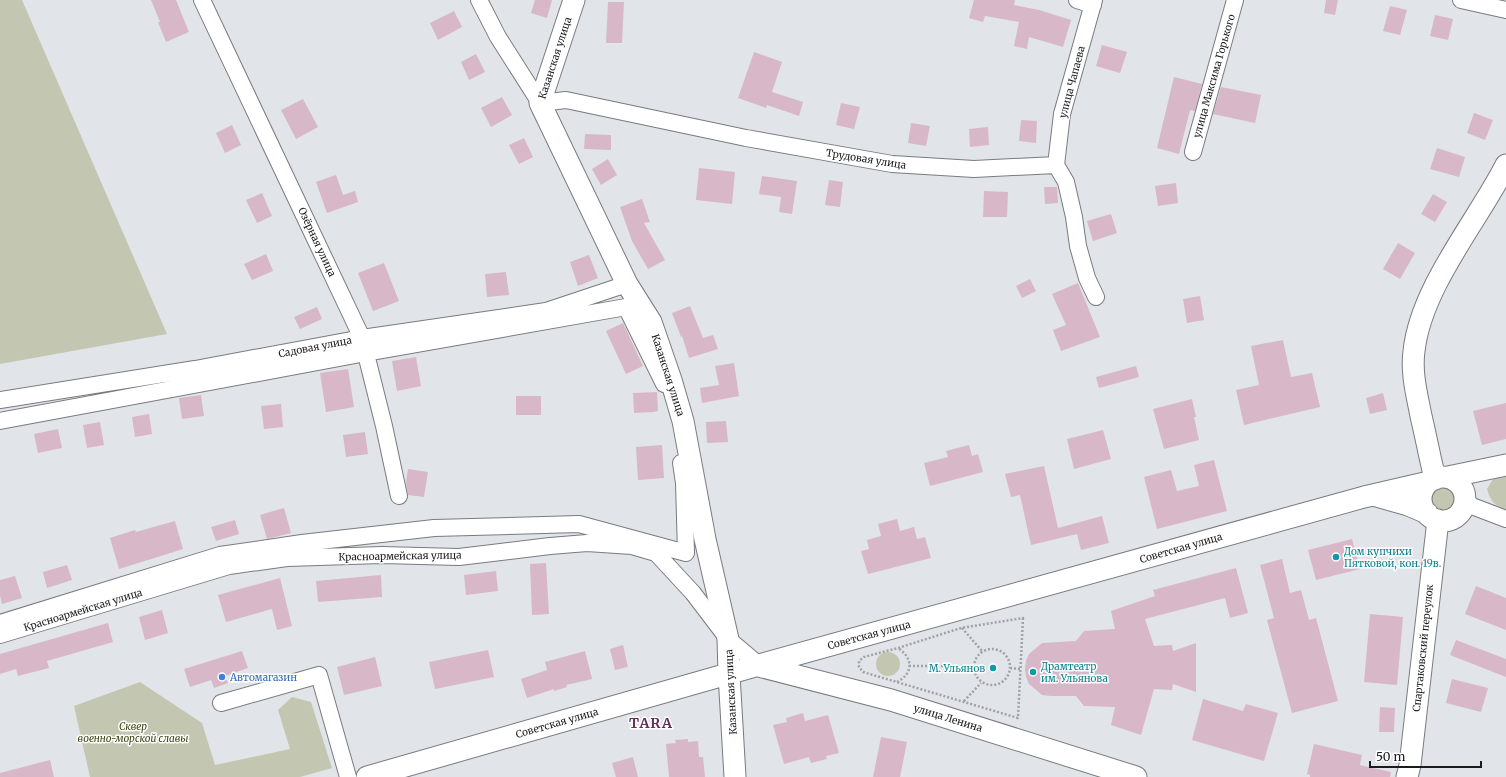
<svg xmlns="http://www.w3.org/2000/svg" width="1506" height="777" viewBox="0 0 1506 777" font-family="Merriweather,serif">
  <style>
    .green { fill: #c3c7b1 }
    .building { fill: #d8b8c8 }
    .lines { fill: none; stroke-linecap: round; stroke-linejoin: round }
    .minor-casing { stroke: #787b7f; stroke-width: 18 }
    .major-casing { stroke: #787b7f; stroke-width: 23 }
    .path { stroke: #a0a2a6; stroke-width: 2.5; stroke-dasharray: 2 2; stroke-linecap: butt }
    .minor { stroke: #fff; stroke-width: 16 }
    .major { stroke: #fff; stroke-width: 21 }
    .culture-dot { fill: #0f9aa8; stroke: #fff; stroke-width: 1.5 }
    .shop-dot { fill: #3f7fe0; stroke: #fff; stroke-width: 1.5 }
    .labels { text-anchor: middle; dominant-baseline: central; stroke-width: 3; stroke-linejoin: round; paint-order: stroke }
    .street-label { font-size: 10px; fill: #1a1b1d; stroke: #fff }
    .culture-label { font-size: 10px; fill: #0d838f; stroke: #fff; text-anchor: start }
    .shop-label { font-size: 10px; fill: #366cbe; stroke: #fff; text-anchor: start }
    .park-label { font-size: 10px; font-style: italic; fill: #3b410e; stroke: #fff }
    .district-label { font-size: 14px; font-weight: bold; letter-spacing: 1px; fill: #65305f; stroke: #fff }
  </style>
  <rect width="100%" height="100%" fill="#e1e4e9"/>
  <!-- green -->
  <path class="green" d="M0,0H22L167,334L0,364Z
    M1506,473V509C1494,505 1491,502 1487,489L1493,479Z
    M1431 499a12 12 0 1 1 24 0a12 12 0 1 1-24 0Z
    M876 664a12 12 0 1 1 24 0a12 12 0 1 1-24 0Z
    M140,682L202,723L215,765L290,749L278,710L292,697L311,702L332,768L300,777H90L74,706Z"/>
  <!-- building -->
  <path class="building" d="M151,0H176L189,32L166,42L158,22H160Z
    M535,0H552L547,18L531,13Z
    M974,0H1015L1014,5L1039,10L1071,20L1063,47L1029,37L1027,49L1014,46L1019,22L985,16L983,22L969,18Z
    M1326,0H1338L1335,15L1324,13Z
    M608,2H624L622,43H606Z
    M1390,6L1407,10L1400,35L1383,31Z
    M454,11L462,27L438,40L430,23Z
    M1435,15L1453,19L1448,40L1430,36Z
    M1102,45L1127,52L1120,73L1096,66Z
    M754,52L782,62L772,92L803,102L799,116L767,105L766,108L738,98Z
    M476,54L485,72L469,80L461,62Z
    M1174,77L1202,84L1195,111L1190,110L1179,154L1157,148Z
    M1221,87L1261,95L1255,123L1213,114Z
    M502,97L512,115L491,127L481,108Z
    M303,99L318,127L296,139L281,110Z
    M841,103L860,107L854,129L836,125Z
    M1474,113L1493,120L1485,140L1467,133Z
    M1021,120L1037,121L1036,143L1019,141Z
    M911,123L930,126L926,146L908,143Z
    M232,125L241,145L225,153L216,133Z
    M988,127L989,145L970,147L969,129Z
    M585,134L611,135V150L584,149Z
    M524,138L533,157L519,164L509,145Z
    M1437,148L1465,157L1459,177L1430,169Z
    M608,159L617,175L601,185L592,169Z
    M699,168L735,172L732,204L696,200Z
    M336,175L343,195L355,191L358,202L327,213L316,182Z
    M762,176L797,181L792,214L779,212L781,197L759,194Z
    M829,180L843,182L840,207L825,205Z
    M1176,183L1178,203L1158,206L1155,186Z
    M1044,187H1057L1058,203L1045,204Z
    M984,191L1008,192L1007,217H983Z
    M262,193L272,216L257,223L246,200Z
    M1433,194L1447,202L1435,222L1421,214Z
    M642,199L650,222L644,223L665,260L648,269L632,241L620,207Z
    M1111,214L1117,233L1093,241L1087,221Z
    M1398,243L1415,253L1400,279L1383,269Z
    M266,254L273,271L252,280L244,264Z
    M589,255L598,278L578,286L570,262Z
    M384,263L399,301L373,311L358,273Z
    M506,272L509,295L487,297L485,274Z
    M1030,279L1036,291L1022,298L1016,286Z
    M1078,283L1100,337L1061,351L1053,330L1066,325L1052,294Z
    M1200,296L1204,320L1187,323L1183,299Z
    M690,306L703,338L713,335L718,349L689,358L682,336L681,337L672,313Z
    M317,307L322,319L300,329L294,317Z
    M623,323L643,366L626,374L606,331Z
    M1283,340L1291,377L1312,373L1320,407L1244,425L1236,390L1259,385L1251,346Z
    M416,357L421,386L397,391L392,361Z
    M734,363L739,396L702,403L700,388L719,385L715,366Z
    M1136,366L1139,377L1099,388L1096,377Z
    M348,369L354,407L326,412L320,373Z
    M657,392L658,411L654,412L634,413L633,393Z
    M1383,393L1387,410L1370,414L1366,398Z
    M201,395L204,416L182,419L179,398Z
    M516,396H541V415H516Z
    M1192,399L1196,417H1194L1199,440L1164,449L1153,409Z
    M1506,403V439L1482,445L1473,411Z
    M281,404L283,427L264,429L261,406Z
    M149,414L152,434L135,437L132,417Z
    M726,421L728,442L707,443L706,422Z
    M100,422L104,445L87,448L83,425Z
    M58,429L62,448L38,453L34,434Z
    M1103,430L1111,459L1074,469L1067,439Z
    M365,432L368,454L346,457L343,435Z
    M662,445L664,478L638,480L636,447Z
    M969,445L972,456L978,454L983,472L930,486L924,463L948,457L946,451Z
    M1214,460L1227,511L1157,529L1144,477L1171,470L1177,491L1199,486L1194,465Z
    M1044,466L1058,528L1102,516L1109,543L1081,550L1077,534L1031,545L1020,495L1011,497L1005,474Z
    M408,469L428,472L424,497L408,495L406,482Z
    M284,508L291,533L267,539L260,515Z
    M897,519L900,531L914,527L917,539L925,537L931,558L868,574L861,551L869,549L867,540L881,536L878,524Z
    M235,520L239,534L216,541L211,527Z
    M175,521L183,549L119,569L110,538L135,530L136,532Z
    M1352,539L1360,569L1316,580L1308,550Z
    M1282,559L1290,593L1301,590L1309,620L1316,618L1338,701L1292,713L1267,620L1274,618L1260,565Z
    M546,563L549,614L532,615L530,564Z
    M67,565L72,580L47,588L43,572Z
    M1236,568L1248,613L1230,618L1225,598L1145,619L1154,646L1172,645L1173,651L1196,643V692L1173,684L1172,690L1154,689L1141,735L1111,725L1115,707L1084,706L1076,696H1051L1042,695L1029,684L1026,677L1025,669L1026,661L1029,654L1042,643L1076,641L1084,631L1115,629L1111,611L1155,596L1153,590Z
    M496,571L498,591L466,595L464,575Z
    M381,575L382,597L318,602L316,581Z
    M15,576L22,598L2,604L0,596V580Z
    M280,578L292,626L277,630L272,609L226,622L218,595Z
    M1476,586L1506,598V630L1465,614Z
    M162,610L168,633L145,640L139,617Z
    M1370,614L1403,617L1397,685L1364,682Z
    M108,623L113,642L47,661L49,668L18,676L16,669L0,674V654Z
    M1456,640L1506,659V677L1450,655Z
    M623,645L628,667L615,670L610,649Z
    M488,650L494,677L435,689L429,662Z
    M242,651L248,668L225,676L228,683L214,688L211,680L190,687L184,669Z
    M585,651L592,679L566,685L567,687L554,691V689L527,698L521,679L547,670L545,662Z
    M375,657L382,686L344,695L337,667Z
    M1452,679L1488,688L1481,712L1446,703Z
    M1203,699L1243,711L1246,704L1278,713L1264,761L1192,740Z
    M1380,707L1395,708L1394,732H1379Z
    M803,713L805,721L828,715L839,753L826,756L827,759L811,763L809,757L784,764L773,725L787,722L786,718Z
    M881,737L907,742L900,777H873Z
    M688,739V742L698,741L699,757H703L705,777H669L666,744L676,743L675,740Z
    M1314,744L1362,755L1360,765L1391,772L1390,777H1310V775L1307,774Z
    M633,757L638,777H616L612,763Z
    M50,760L54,777H0V773Z"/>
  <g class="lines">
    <!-- minor casing -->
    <g class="minor-casing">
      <path id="minor" d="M202,0L362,338L384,426L399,496
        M479,0L498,37L540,103L566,100L746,138L892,164L974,169L1056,165L1066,182L1074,217L1078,246L1087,278L1096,297
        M1077,0L1093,5
        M1461,0L1506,10
        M1193,152L1235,0
        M1056,165L1062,114L1094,0
        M0,400L195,369L362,338L546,311L627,284
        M0,421L366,353L626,307L664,384
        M1464,503L1506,519
        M0,623L220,555L302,543L434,528L579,524L686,553L684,483L681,463
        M0,635L229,566L287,558L382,555L459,557L550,546L587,543L632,546L656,553L693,593L728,639L759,665
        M221,703L319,675L348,777"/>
    </g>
    <!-- major casing -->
    <g class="major-casing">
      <path id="major" d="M574,0L540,103L627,284L651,322L671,380L683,421L705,539L728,639L729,674L735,777
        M1448,477L1506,465
        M1421 499a22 22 0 1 1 44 0a22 22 0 1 1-44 0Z
        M1435,479C1430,458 1426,437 1421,416C1417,395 1411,373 1414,351C1421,287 1477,222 1506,165
        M1373,495L1408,505L1427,513
        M759,666L891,700L1136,777
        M367,777L759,665L1364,497L1429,482
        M1407,777L1410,765L1438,520"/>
    </g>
    <!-- path -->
    <path class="path" d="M1023,618L1018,718L863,672L859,667V661L864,657L898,648L961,628Z
      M962,628L982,651
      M974 667a18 18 0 1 1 36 0a18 18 0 1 1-36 0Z
      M909,666H973
      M1010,668L1020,669
      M897,682C914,673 913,658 898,648
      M964,701L981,683"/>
    <!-- minor -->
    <use href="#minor" class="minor"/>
    <!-- major -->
    <use href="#major" class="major"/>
  </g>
  <!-- markers -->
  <g class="culture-dot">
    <circle cx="1336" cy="557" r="4"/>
    <circle cx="993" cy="668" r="4"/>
    <circle cx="1033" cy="672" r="4"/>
  </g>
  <circle class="shop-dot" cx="222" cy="677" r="4"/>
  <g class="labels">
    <!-- street labels -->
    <g class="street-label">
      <text transform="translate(555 58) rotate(-72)">Казанская улица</text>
      <text transform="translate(1214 76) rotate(-74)">улица Максима Горького</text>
      <text transform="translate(1072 82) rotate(-75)">улица Чапаева</text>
      <text transform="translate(866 159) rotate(9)">Трудовая улица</text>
      <text transform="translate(317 242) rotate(65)">Озёрная улица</text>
      <text transform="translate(315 347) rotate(-11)">Садовая улица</text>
      <text transform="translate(668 375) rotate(72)">Казанская улица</text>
      <text transform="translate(1181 548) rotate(-16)">Советская улица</text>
      <text transform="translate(400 556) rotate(-1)">Красноармейская улица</text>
      <text transform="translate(83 610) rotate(-17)">Красноармейская улица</text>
      <text transform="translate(869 635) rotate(-15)">Советская улица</text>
      <text transform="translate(1423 648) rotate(-84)">Спартаковский переулок</text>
      <text transform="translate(731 692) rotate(-93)">Казанская улица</text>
      <text transform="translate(948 718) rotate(17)">улица Ленина</text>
      <text transform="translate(557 723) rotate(-16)">Советская улица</text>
    </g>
    <!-- culture labels -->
    <g class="culture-label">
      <text x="1344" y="551">Дом купчихи<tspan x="1344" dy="12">Пятковой, кон. 19в.</tspan></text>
      <text x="1041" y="666">Драмтеатр<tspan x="1041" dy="12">им. Ульянова</tspan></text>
      <text x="985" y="668" text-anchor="end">М. Ульянов</text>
    </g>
    <!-- shop labels -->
    <g class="shop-label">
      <text x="230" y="677">Автомагазин</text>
    </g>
    <!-- park labels -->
    <g class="park-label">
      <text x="133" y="726">Сквер<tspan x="133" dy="12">военно-морской славы</tspan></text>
    </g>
    <!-- district labels -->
    <g class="district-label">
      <text x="651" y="723">TARA</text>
    </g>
  </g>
  <!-- scale -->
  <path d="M1370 761v6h111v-6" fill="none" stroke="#1a1b1d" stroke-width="2"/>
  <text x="1376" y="761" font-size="12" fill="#1a1b1d" stroke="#ffffff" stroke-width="3" paint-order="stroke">50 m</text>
</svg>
